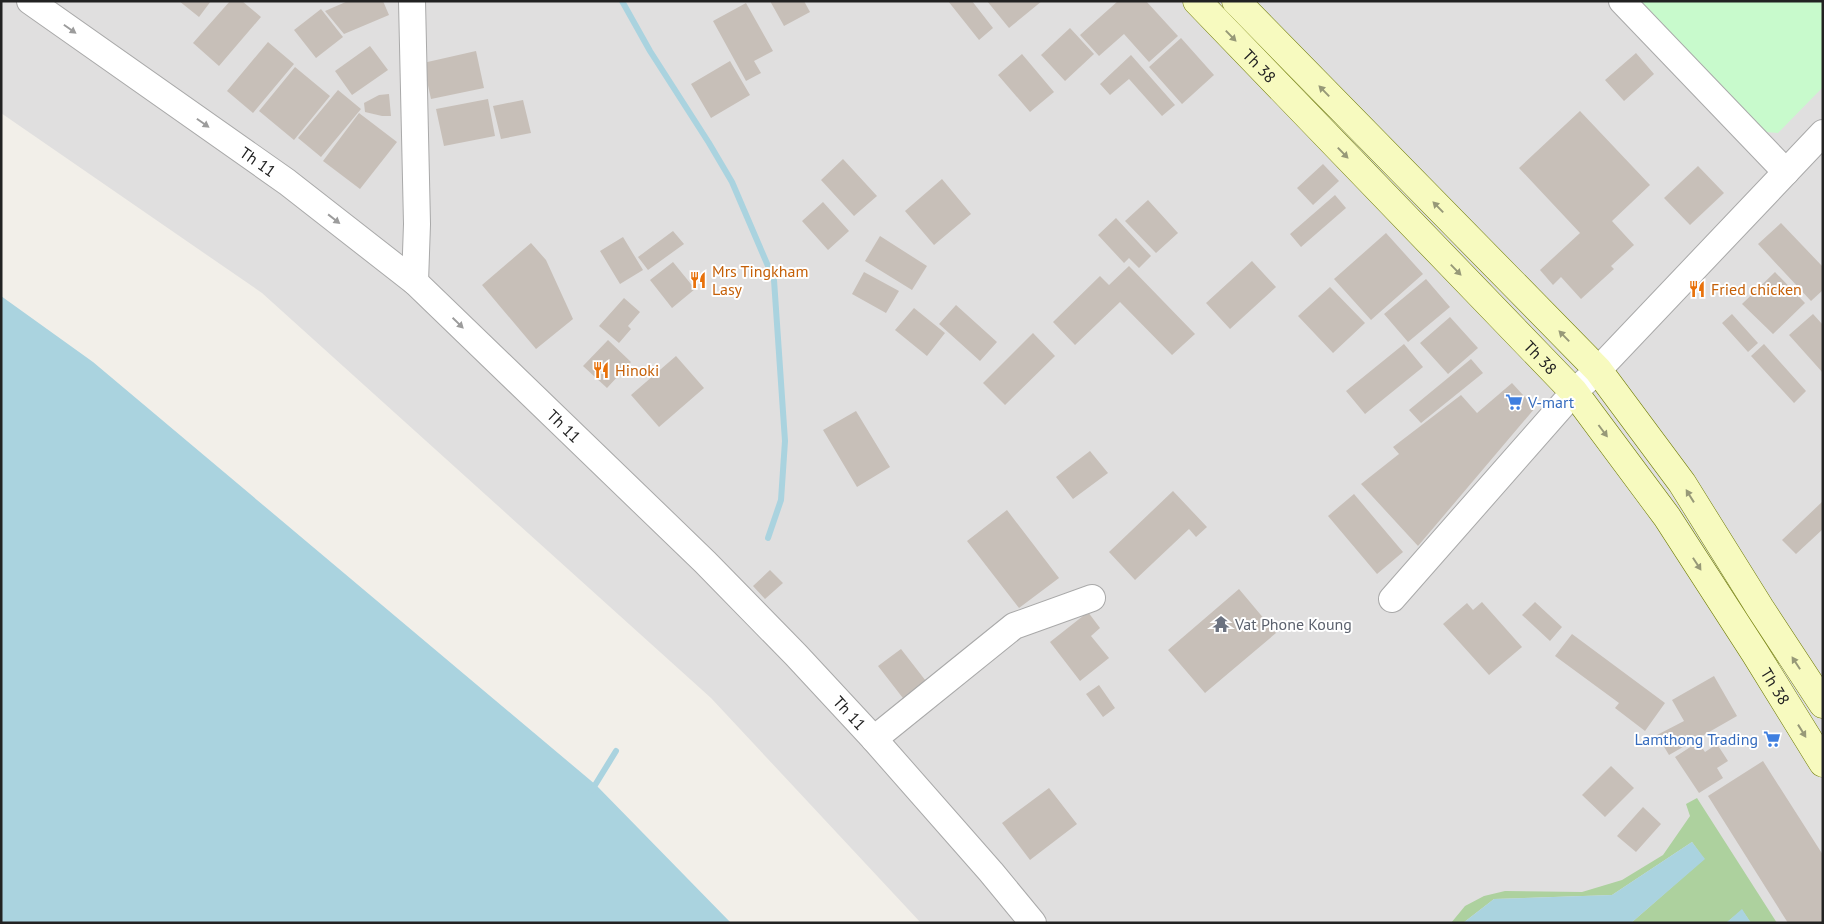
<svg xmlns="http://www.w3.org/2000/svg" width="1824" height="924" viewBox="0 0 1824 924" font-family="'PT Sans',sans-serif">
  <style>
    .residential { fill: #e0dfdf }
    .forest { fill: #add19e }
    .park { fill: #c8facc }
    .water { fill: #aad3df }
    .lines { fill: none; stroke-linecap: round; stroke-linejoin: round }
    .stream { stroke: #aad3df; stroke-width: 6 }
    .building { fill: #c7bfb8 }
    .street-casing { stroke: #a9a9a9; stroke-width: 28 }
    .secondary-casing { stroke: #707d05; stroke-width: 29 }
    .street { stroke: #fff; stroke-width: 26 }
    .secondary { stroke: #f7fabf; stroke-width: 28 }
    .oneway { fill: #9c9c9c }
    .oneway2 { fill: #979978 }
    .labels { text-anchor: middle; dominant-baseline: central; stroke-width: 4; stroke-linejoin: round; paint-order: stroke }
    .street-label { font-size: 16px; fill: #222; stroke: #fff }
    .food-label { font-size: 16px; fill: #c56008; stroke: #fff; text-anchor: start }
    .shop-label { font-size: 16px; fill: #366cbe; stroke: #fff; text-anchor: start }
    .worship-label { font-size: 16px; fill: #5b616d; stroke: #fff; text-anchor: start }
  </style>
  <rect width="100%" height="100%" fill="#f2efe9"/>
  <!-- residential -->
  <path class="residential" d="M1,1H1823V923H921L711,698L262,293L1,113Z"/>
  <!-- forest -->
  <path class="forest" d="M1697,798L1777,923H1751L1742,910L1726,923H1631L1704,859L1692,842L1612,895L1494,899L1463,923H1451L1465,906L1484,896L1505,891L1582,892L1622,880L1663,855L1690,816L1686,804Z"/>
  <!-- park -->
  <path class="park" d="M1639,1H1823V87L1778,133L1766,132Z"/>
  <!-- water -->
  <path class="water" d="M1,296L93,362L596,785L731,923H1Z
    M1692,842L1705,859L1631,923H1463L1494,899L1612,895Z
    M1742,909L1751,923H1726Z"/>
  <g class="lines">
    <!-- stream -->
    <path class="stream" d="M622,1L650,51L709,143L732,182L774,280L785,441L781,500L768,538
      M592,790L616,751"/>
  </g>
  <!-- building -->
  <path class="building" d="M179,1H211L199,17Z
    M230,1H242L261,17L219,66L193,43Z
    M348,1H383L389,15L344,34L325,11Z
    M770,1H804L810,12L784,26Z
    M948,1H972L993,28L979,40Z
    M987,1H1042L1009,28Z
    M1118,1H1146L1178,36L1149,62L1124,34L1099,56L1080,35Z
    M746,3L773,51L754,61L761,73L746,81L713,21Z
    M321,9L343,37L316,58L294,30Z
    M1070,28L1094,54L1065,81L1041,55Z
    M1181,38L1214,75L1182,104L1149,67Z
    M268,42L294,64L253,113L227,91Z
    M370,46L388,70L352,95L335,71Z
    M476,51L484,88L431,99L423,63Z
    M1636,53L1654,74L1624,101L1605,80Z
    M1022,54L1054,92L1030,112L998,75Z
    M1131,55L1175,105L1162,116L1129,79L1110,95L1100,84Z
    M730,61L750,95L711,118L691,84Z
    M295,67L330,96L294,140L259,111Z
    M338,90L361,109L321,157L298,138Z
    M389,94L391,116H382L365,112L364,103L379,95Z
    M488,99L495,136L444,146L436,109Z
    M523,100L531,133L501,139L493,106Z
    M1580,111L1650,185L1612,221L1634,245L1611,266L1614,269L1581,299L1561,277L1553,285L1540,270L1580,233L1519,168Z
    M359,113L397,142L360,189L323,161Z
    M843,159L877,196L854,216L821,180Z
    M1323,164L1339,181L1313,205L1297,188Z
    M1698,166L1724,193L1690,225L1664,198Z
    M942,179L971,214L934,245L905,211Z
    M1335,195L1346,208L1301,247L1290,234Z
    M1148,200L1178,233L1156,253L1125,221Z
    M823,202L849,231L828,250L802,221Z
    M1116,218L1151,256L1139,268L1129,258L1124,263L1098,235Z
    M1781,223L1823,267V290L1811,301L1758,244Z
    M673,231L684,244L648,270L638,257Z
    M1386,233L1423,274L1371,320L1334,279Z
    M880,236L927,266L912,290L865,261Z
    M623,237L643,270L620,284L600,251Z
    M531,243L546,260L573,319L536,349L482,285Z
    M1252,261L1276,287L1230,329L1206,303Z
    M673,262L695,289L672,308L650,280Z
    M1129,266L1195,334L1172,355L1120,302L1075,345L1053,322L1100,276L1109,285Z
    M864,272L899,291L886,313L852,294Z
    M1775,272L1805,303L1773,334L1742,304Z
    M1426,279L1450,307L1408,342L1384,314Z
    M1330,287L1365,323L1333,353L1298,316Z
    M624,298L640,312L628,326L631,329L619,343L599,326Z
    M956,305L997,342L980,361L939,324Z
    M914,308L945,333L927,356L895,330Z
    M1732,314L1758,343L1748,352L1722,323Z
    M1813,314L1823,325V373L1789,335Z
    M1450,317L1478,348L1448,374L1420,343Z
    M1033,333L1055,356L1005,405L983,383Z
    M608,340L631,362L607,388L583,366Z
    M1404,344L1423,367L1365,414L1346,391Z
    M1764,344L1806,391L1794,403L1751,356Z
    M676,356L704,388L659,427L631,395Z
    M1471,359L1483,373L1421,423L1409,410Z
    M1512,383L1535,408L1418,546L1361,484L1399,454L1393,447L1461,395L1477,413Z
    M856,411L890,467L857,487L823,430Z
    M1090,451L1108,473L1073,499L1056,477Z
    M1173,491L1207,527L1196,537L1189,529L1135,580L1109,552Z
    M1354,494L1403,552L1377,574L1328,516Z
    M1823,501V529L1796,554L1782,540Z
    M1007,510L1059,578L1019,608L967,541Z
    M770,570L783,583L765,599L753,586Z
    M1239,589L1276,633L1205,693L1168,650Z
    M1482,602L1522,647L1489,675L1443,624L1467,603L1473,610Z
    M1535,602L1562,627L1550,641L1522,615Z
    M1088,612L1100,628L1091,636L1109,658L1080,681L1050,642Z
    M1572,634L1665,703L1645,731L1615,708L1619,703L1555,656Z
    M901,649L929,685L906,702L878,666Z
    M1714,676L1737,716L1669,755L1657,735L1684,721L1672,700Z
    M1099,685L1115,708L1103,717L1086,694Z
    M1698,742L1705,752L1717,744L1728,761L1717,768L1723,778L1699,793L1675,757Z
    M1763,761L1823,855V923H1788L1708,796Z
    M1611,766L1634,788L1605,817L1582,795Z
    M1049,788L1077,824L1030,860L1002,823Z
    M1643,807L1661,824L1636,852L1617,836Z"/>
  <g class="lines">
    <!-- street casing -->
    <g class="street-casing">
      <g id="street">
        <path id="s1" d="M30,1L287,182L415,282L705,562L796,655L874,739L991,872L1033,923"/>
        <path d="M412,1L417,224L415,282"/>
        <path d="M1622,1L1786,172"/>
        <path d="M1392,599L1574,392L1598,370L1823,133"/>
        <path d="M874,739L1014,626L1092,598"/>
      </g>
    </g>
    <!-- secondary casing -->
    <g class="secondary-casing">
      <g id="secondary">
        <path id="s2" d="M1197,1L1574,392L1667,517L1755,653L1823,763"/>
        <path d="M1236,1L1598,370L1682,483L1760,608L1823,704"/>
      </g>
    </g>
    <!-- street -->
    <use href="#street" class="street"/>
    <!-- secondary -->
    <use href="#secondary" class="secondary"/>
  </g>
  <!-- one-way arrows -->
  <defs><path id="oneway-solid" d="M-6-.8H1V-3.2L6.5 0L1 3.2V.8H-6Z" transform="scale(1.25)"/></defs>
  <g class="oneway">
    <use href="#oneway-solid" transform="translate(70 29) rotate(35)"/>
    <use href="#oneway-solid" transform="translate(203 123) rotate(35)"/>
    <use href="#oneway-solid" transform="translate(334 219) rotate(38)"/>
    <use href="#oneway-solid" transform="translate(458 323) rotate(44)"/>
  </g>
  <g class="oneway2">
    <use href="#oneway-solid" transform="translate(1231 36) rotate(46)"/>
    <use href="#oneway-solid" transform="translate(1324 91) rotate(-134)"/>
    <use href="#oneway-solid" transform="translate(1343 153) rotate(46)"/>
    <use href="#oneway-solid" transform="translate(1438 207) rotate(-134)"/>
    <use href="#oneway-solid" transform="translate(1456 270) rotate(46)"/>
    <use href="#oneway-solid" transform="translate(1564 336) rotate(-134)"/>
    <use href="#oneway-solid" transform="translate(1603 431) rotate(53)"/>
    <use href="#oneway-solid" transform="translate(1690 496) rotate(-122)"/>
    <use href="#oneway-solid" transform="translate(1697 564) rotate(57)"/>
    <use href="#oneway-solid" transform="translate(1796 663) rotate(-123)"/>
    <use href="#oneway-solid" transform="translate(1802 731) rotate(58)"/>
  </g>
  <!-- icons -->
  <defs>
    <g id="restaurant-bare" transform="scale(1.35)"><path d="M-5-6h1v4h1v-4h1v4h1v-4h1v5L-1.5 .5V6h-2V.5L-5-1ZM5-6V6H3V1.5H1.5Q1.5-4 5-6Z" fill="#e8710a" stroke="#fff" stroke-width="2.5" paint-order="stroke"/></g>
    <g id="supermarket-bare" transform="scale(1.35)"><path d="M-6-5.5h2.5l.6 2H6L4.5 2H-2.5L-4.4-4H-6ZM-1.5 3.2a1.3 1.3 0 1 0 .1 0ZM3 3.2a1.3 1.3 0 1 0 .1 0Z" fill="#3f7fe0" stroke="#fff" stroke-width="2.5" paint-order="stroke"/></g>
    <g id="temple-bare" transform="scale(1.35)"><path d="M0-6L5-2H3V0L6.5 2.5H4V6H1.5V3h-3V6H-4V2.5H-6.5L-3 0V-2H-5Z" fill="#6b7280" stroke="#fff" stroke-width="2.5" paint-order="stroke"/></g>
  </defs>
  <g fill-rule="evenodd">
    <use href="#restaurant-bare" x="698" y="280"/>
    <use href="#restaurant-bare" x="1697" y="289"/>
    <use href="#restaurant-bare" x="601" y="370"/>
    <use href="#supermarket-bare" x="1514" y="402"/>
    <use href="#temple-bare" x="1221" y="624"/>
    <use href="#supermarket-bare" x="1772" y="739"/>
  </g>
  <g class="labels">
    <!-- street labels -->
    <g class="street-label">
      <text stroke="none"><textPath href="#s2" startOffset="90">Th 38</textPath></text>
      <text stroke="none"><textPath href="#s1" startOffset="279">Th 11</textPath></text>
      <text stroke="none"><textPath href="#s2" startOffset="495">Th 38</textPath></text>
      <text stroke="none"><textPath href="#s1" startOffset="684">Th 11</textPath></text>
      <text stroke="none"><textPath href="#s2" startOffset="900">Th 38</textPath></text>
      <text stroke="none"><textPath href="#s1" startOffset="1089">Th 11</textPath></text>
    </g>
    <!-- food labels -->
    <g class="food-label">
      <text x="712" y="271">Mrs Tingkham<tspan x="712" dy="18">Lasy</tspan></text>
      <text x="1711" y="289">Fried chicken</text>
      <text x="615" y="370">Hinoki</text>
    </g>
    <!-- shop labels -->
    <g class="shop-label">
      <text x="1528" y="402">V-mart</text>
      <text x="1758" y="739" text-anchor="end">Lamthong Trading</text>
    </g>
    <!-- worship labels -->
    <g class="worship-label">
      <text x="1235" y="624">Vat Phone Koung</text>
    </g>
  </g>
  <!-- border -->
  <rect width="1824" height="924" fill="none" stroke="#222222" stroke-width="5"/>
</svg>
